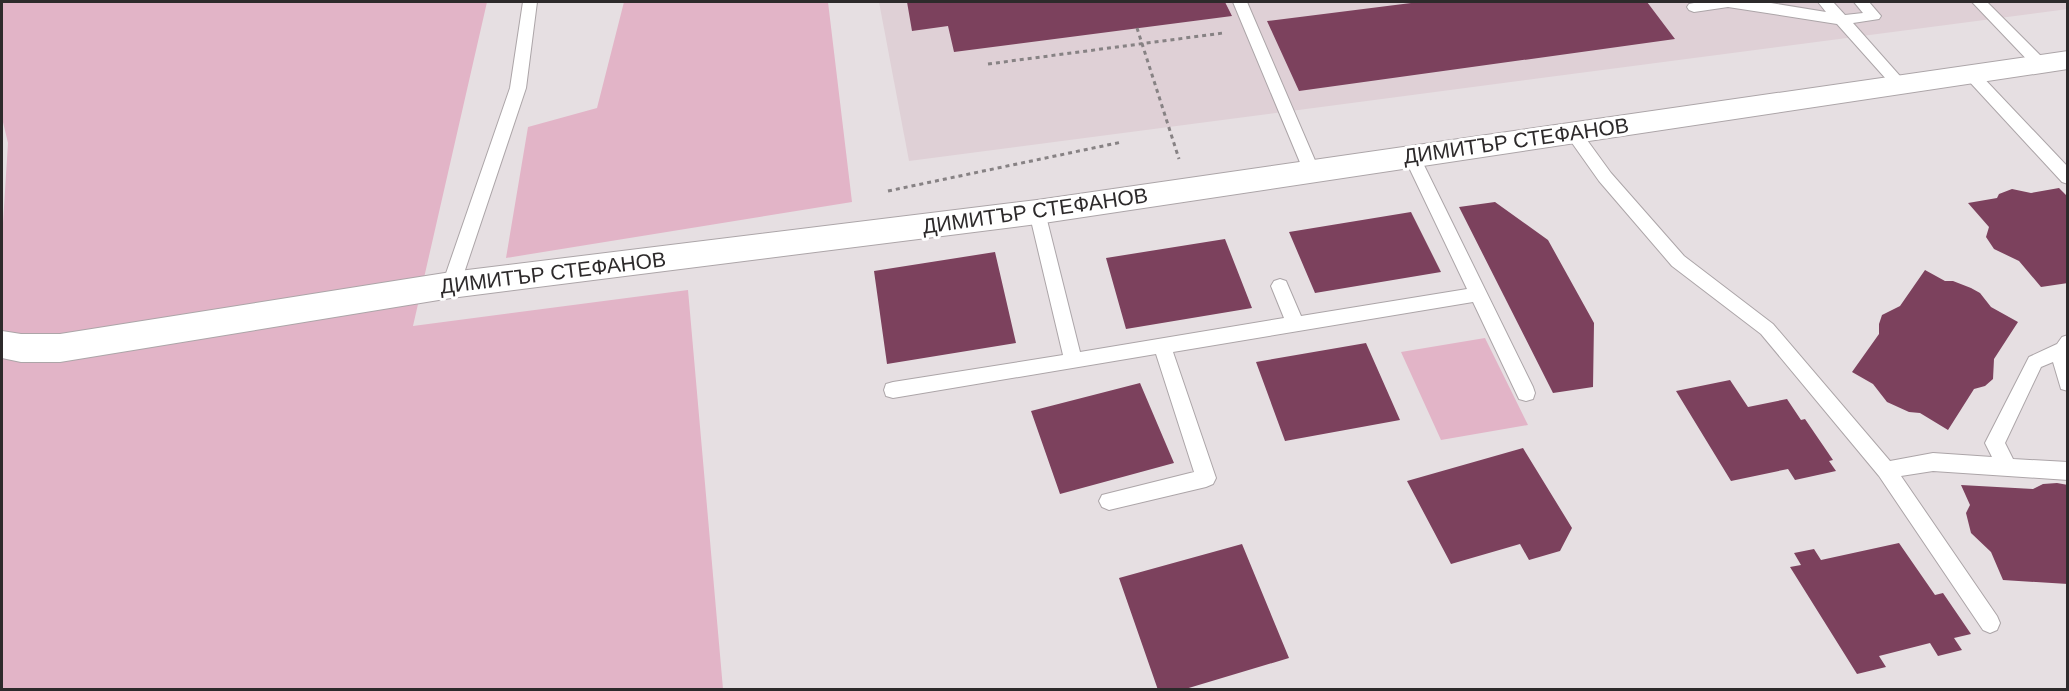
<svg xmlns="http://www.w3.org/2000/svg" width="2069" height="691" viewBox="0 0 2069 691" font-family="'DM Sans',sans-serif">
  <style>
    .built { fill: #dfd0d6 }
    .green { fill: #e2b4c7 }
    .building { fill: #7c415d }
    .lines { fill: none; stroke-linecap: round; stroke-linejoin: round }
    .lane-casing { stroke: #aca5a8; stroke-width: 2 }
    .street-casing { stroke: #aca5a8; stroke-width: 2 }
    .path { stroke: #878284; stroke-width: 3; stroke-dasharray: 4 4; stroke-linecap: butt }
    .lane { fill: #fff; fill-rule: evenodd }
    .street { fill: #fff; fill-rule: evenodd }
    .labels { text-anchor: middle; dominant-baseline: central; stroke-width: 6; stroke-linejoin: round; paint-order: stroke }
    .street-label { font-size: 21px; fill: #2d2a2b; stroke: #fff }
  </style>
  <rect width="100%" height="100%" fill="#e6dfe2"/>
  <!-- built -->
  <path class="built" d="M879,2H2067L2068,9L909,161Z"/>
  <!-- green -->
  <path class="green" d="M2,2H487L413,326L688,290L723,689H2V239L8,143L2,118Z
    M624,2H828L852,202L506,258L528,127L597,108Z
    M1485,338L1528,425L1441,440L1401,352Z"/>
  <!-- building -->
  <path class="building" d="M907,2H1225L1232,16L954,52L948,26L912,31Z
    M1419,2H1647L1675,39L1299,91L1267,21Z
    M2059,188L2068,197V283L2041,287L2019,261L1994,249L1986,237L1989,227L1968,203L1997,198L1999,194L2012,189L2031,193Z
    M1495,202L1548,240L1594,323L1593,387L1553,393L1459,207Z
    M1411,212L1441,272L1315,293L1289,232Z
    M1225,239L1252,308L1126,329L1106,258Z
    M995,252L1016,343L887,364L874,271Z
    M1925,270L1945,281H1953L1971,288L1980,293L1991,307L2018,322L1994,359L1993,379L1985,386L1974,389L1948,430L1920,413L1909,412L1887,402L1873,384L1852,372L1879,334V324L1882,315L1900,306Z
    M1366,343L1400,420L1285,441L1256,362Z
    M1730,380L1748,407L1787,399L1801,420L1805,419L1833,460L1829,461L1836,471L1795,480L1788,469L1731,481L1676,391Z
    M1140,383L1174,463L1060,494L1031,411Z
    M1523,448L1572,528L1560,551L1529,560L1520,544L1451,564L1407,481Z
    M2057,483L2068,485V584L2003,580L1991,552L1971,533L1966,513L1970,505L1961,485L2033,489L2043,484Z
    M1899,543L1935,595L1943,593L1971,634L1954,638L1962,650L1938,656L1930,643L1879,656L1886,667L1857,674L1790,567L1801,565L1794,553L1814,549L1821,560Z
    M1242,544L1289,658L1182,690H1158L1119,578Z"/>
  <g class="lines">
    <!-- lane casing -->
    <g class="lane-casing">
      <path id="lane" d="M523,2H537L526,88L460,285L457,290L451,292L445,290L442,285L510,88Z
        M1233,2H1247L1320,172L1318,176H1306L1304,172Z
        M1699,2H1765L1826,12L1818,2H1833L1845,15L1863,13L1854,2H1869L1881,16L1879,19L1853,23L1908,85L1905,89H1895L1837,24L1728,7L1694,12L1689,10L1687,7L1689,4Z
        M1972,2H1987L2045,60L2047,64L2045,68H2035Z
        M1971,69L1976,70L2068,167V184L2062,182L1966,78L1963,74L1966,70Z
        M1573,127L1579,129L1611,173L1684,256L1773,324L1890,461L1933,453L1992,457L1985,443L2029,357L2057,344L2062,337L2068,335V391L2061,389L2053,362L2041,367L2005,443L2013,459L2068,462V480L1933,471L1901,476L1997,616L2000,623L1997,630L1990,633L1983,630L1879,476L1761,334L1672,266L1599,181L1565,133L1567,129Z
        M1412,151L1418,153L1420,157L1533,387L1535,393L1533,399L1526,401L1519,399L1473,302L1173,352L1216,478L1213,484L1206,487L1109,510L1102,507L1099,501L1102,495L1194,472L1156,354L893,398L886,396L884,390L886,384L893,382L1063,355L1029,212L1031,208L1037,206L1043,208L1045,212L1080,352L1284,318L1271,286L1274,281L1280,279L1286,281L1301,316L1467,289L1404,157L1406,153Z"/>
    </g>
    <!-- street casing -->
    <g class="street-casing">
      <path id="street" d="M2068,51V69L1037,224L451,298L60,362H21L2,358V331L21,334H60L451,272L1037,200Z"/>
    </g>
    <!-- path -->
    <path class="path" d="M1137,28L1179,159
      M988,64L1223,33
      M888,191L1122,142"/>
    <!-- lane -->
    <use href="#lane" class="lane"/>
    <!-- street -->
    <use href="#street" class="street"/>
  </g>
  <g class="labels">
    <!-- street labels -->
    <g class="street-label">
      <text transform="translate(1516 141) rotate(-8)">ДИМИТЪР СТЕФАНОВ</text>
      <text transform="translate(1035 211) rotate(-8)">ДИМИТЪР СТЕФАНОВ</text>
      <text transform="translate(553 273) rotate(-7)">ДИМИТЪР СТЕФАНОВ</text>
    </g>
  </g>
  <!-- border -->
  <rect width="2069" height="691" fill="none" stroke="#2d2a2b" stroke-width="6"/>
</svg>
